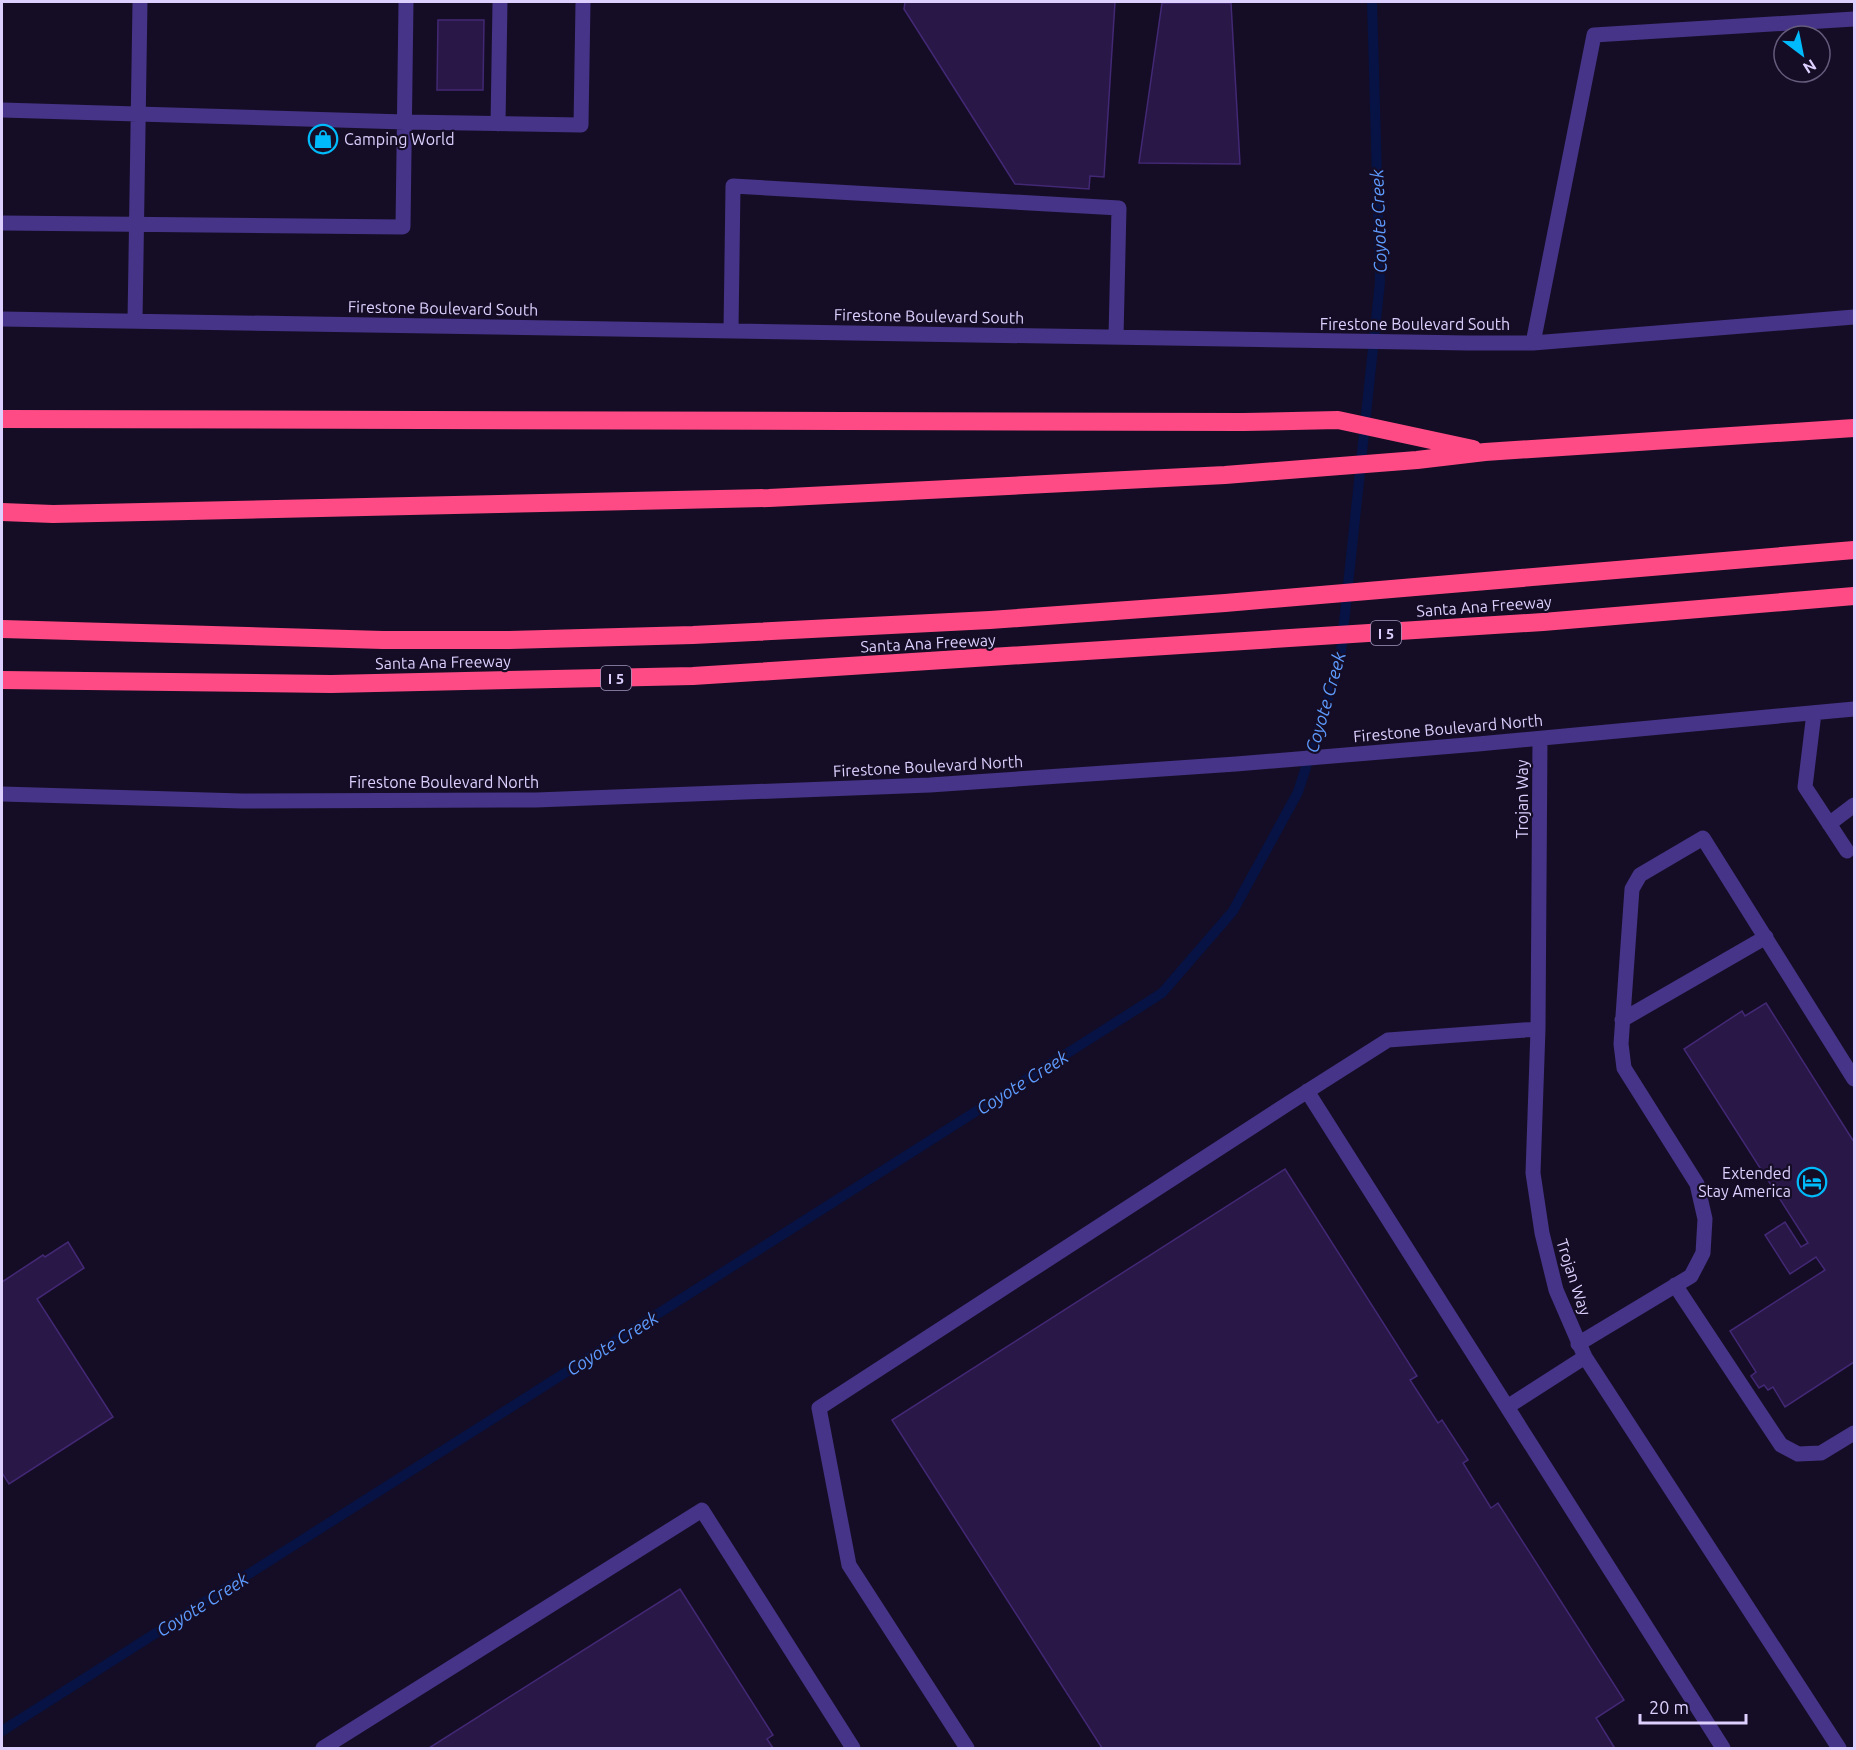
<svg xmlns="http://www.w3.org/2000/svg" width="1856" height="1750" viewBox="0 0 1856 1750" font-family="Ubuntu,sans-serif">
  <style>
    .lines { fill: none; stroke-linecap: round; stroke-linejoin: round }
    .stream { stroke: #061344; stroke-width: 10 }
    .building { fill: #291747; stroke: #432875; stroke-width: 1.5 }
    .minor { stroke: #453487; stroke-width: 15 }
    .highway { stroke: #ff4b85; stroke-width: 18 }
    .labels { text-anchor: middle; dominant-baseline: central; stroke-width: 4.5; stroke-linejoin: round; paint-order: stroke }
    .shield { fill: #150d25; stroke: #a196be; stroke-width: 1.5 }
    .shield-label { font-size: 15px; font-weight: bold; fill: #ddd0ff }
    .poi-label { font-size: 16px; fill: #ddd0ff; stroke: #150d25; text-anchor: start }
    .street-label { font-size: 16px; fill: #ddd0ff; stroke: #150d25 }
    .water-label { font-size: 18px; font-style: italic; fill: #5e9bff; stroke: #150d25 }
  </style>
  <rect width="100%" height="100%" fill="#150d25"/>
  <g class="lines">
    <!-- stream -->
    <path class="stream" d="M2,1731L1162,993L1233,911L1298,792L1340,661L1380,282L1372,2"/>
  </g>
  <!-- building -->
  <path class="building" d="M905,2H1115L1104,177L1090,176L1089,189L1015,184L904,9Z
    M1162,3H1231L1240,164L1139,163Z
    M438,20H484L483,90H437Z
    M1766,1003L1854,1142V1362L1785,1407L1773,1387L1768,1390L1764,1385L1759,1388L1751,1376L1756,1372L1730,1331L1825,1270L1816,1257L1790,1274L1765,1235L1785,1222L1801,1247L1808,1243L1684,1049L1742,1011L1745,1016Z
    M1285,1169L1417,1376L1410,1380L1438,1423L1442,1420L1468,1460L1463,1463L1491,1508L1498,1503L1624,1700L1596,1718L1614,1747L1613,1748H1102L892,1420Z
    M68,1242L84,1268L37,1299L113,1417L9,1484L2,1473V1282L43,1255L45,1257Z
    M680,1589L773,1735L767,1739L773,1748H429Z"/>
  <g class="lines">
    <!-- minor -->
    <path class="minor" d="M2,110L405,122L581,125L583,2
      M498,124L500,2
      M2,223L403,227L406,2
      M2,319L1468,343H1533L1854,317
      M135,321L140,2
      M731,331L733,186L1119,208L1116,337
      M1533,343L1594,35L1854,19
      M1814,713L1805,787L1847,851
      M1540,739L1538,1029L1533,1173L1542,1233L1556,1290L1585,1357L1839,1748
      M2,794L242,801L536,800L930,785L1236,764L1478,744L1854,709
      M1829,824L1854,805
      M1622,1020L1766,937
      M1307,1091L1723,1748
      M1675,1285L1781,1445L1798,1454L1821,1453L1854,1433
      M1578,1344L1691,1276L1703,1253L1705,1219L1697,1184L1624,1068L1621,1044L1632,889L1640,875L1703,838L1854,1079
      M1507,1407L1585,1357
      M323,1748L702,1510L853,1748
      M967,1748L849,1565L819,1408L1292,1101L1388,1040L1538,1029"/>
    <!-- highway -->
    <path class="highway" d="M2,419L1243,422L1338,420L1473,449
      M2,512L53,514L769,498L1225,475L1417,460L1485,452L1854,428
      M2,629L383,640H509L693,635L990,620L1225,603L1854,550
      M2,680L331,684L693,676L1543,622L1854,596"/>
  </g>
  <!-- icons -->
  <defs>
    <g id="shop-ring" transform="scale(1.5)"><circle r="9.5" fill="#150d25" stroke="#00bbfb" stroke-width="1.5"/><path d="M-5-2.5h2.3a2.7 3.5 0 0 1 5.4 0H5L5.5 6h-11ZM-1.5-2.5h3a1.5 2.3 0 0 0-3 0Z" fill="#00bbfb"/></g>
    <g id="hotel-ring" transform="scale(1.5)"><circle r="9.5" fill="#150d25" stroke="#00bbfb" stroke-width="1.5"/><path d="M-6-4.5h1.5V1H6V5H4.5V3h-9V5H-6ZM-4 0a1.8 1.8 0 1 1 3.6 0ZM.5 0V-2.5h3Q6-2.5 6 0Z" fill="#00bbfb"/></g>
  </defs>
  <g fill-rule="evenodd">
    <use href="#shop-ring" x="323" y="139"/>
    <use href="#hotel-ring" x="1812" y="1182"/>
  </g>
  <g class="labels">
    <!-- shield labels -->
    <g class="shield">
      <rect x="1371" y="621" width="30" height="24" rx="4.5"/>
      <rect x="601" y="666" width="30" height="24" rx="4.5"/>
    </g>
    <g class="shield-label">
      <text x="1386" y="633">I 5</text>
      <text x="616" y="678">I 5</text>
    </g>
    <!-- poi labels -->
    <g class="poi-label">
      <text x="344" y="139">Camping World</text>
      <text x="1791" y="1173" text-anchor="end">Extended<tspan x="1791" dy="18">Stay America</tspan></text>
    </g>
    <!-- street labels -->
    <g class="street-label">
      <text transform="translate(443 308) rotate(1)">Firestone Boulevard South</text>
      <text transform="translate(929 316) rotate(1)">Firestone Boulevard South</text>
      <text x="1415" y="324">Firestone Boulevard South</text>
      <text transform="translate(1484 606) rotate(-4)">Santa Ana Freeway</text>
      <text transform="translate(928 643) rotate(-3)">Santa Ana Freeway</text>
      <text transform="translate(443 662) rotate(-1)">Santa Ana Freeway</text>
      <text transform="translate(1448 728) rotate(-5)">Firestone Boulevard North</text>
      <text transform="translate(928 766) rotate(-3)">Firestone Boulevard North</text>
      <text x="444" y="782">Firestone Boulevard North</text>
      <text transform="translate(1522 799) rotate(-90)">Trojan Way</text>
      <text transform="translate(1574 1277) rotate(72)">Trojan Way</text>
    </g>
    <!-- water labels -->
    <g class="water-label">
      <text transform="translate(1378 221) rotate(-92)">Coyote Creek</text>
      <text transform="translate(1325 702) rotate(-74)">Coyote Creek</text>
      <text transform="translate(1022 1082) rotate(-32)">Coyote Creek</text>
      <text transform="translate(612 1343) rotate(-32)">Coyote Creek</text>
      <text transform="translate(202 1604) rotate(-32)">Coyote Creek</text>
    </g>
  </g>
  <!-- border -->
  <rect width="1856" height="1750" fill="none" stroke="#ddd0ff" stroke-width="6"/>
  <!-- north arrow -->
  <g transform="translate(1802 54) rotate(148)"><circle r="28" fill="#150d25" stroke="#655b7c" stroke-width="1.5"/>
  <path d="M0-4.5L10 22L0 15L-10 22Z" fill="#00bbfb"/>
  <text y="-9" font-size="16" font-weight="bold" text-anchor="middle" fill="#ddd0ff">N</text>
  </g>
  <!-- scale -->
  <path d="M1640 1714v9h106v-9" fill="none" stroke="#ddd0ff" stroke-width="3"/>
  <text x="1649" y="1714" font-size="18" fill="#ddd0ff" stroke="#150d25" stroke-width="4.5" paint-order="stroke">20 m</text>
</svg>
